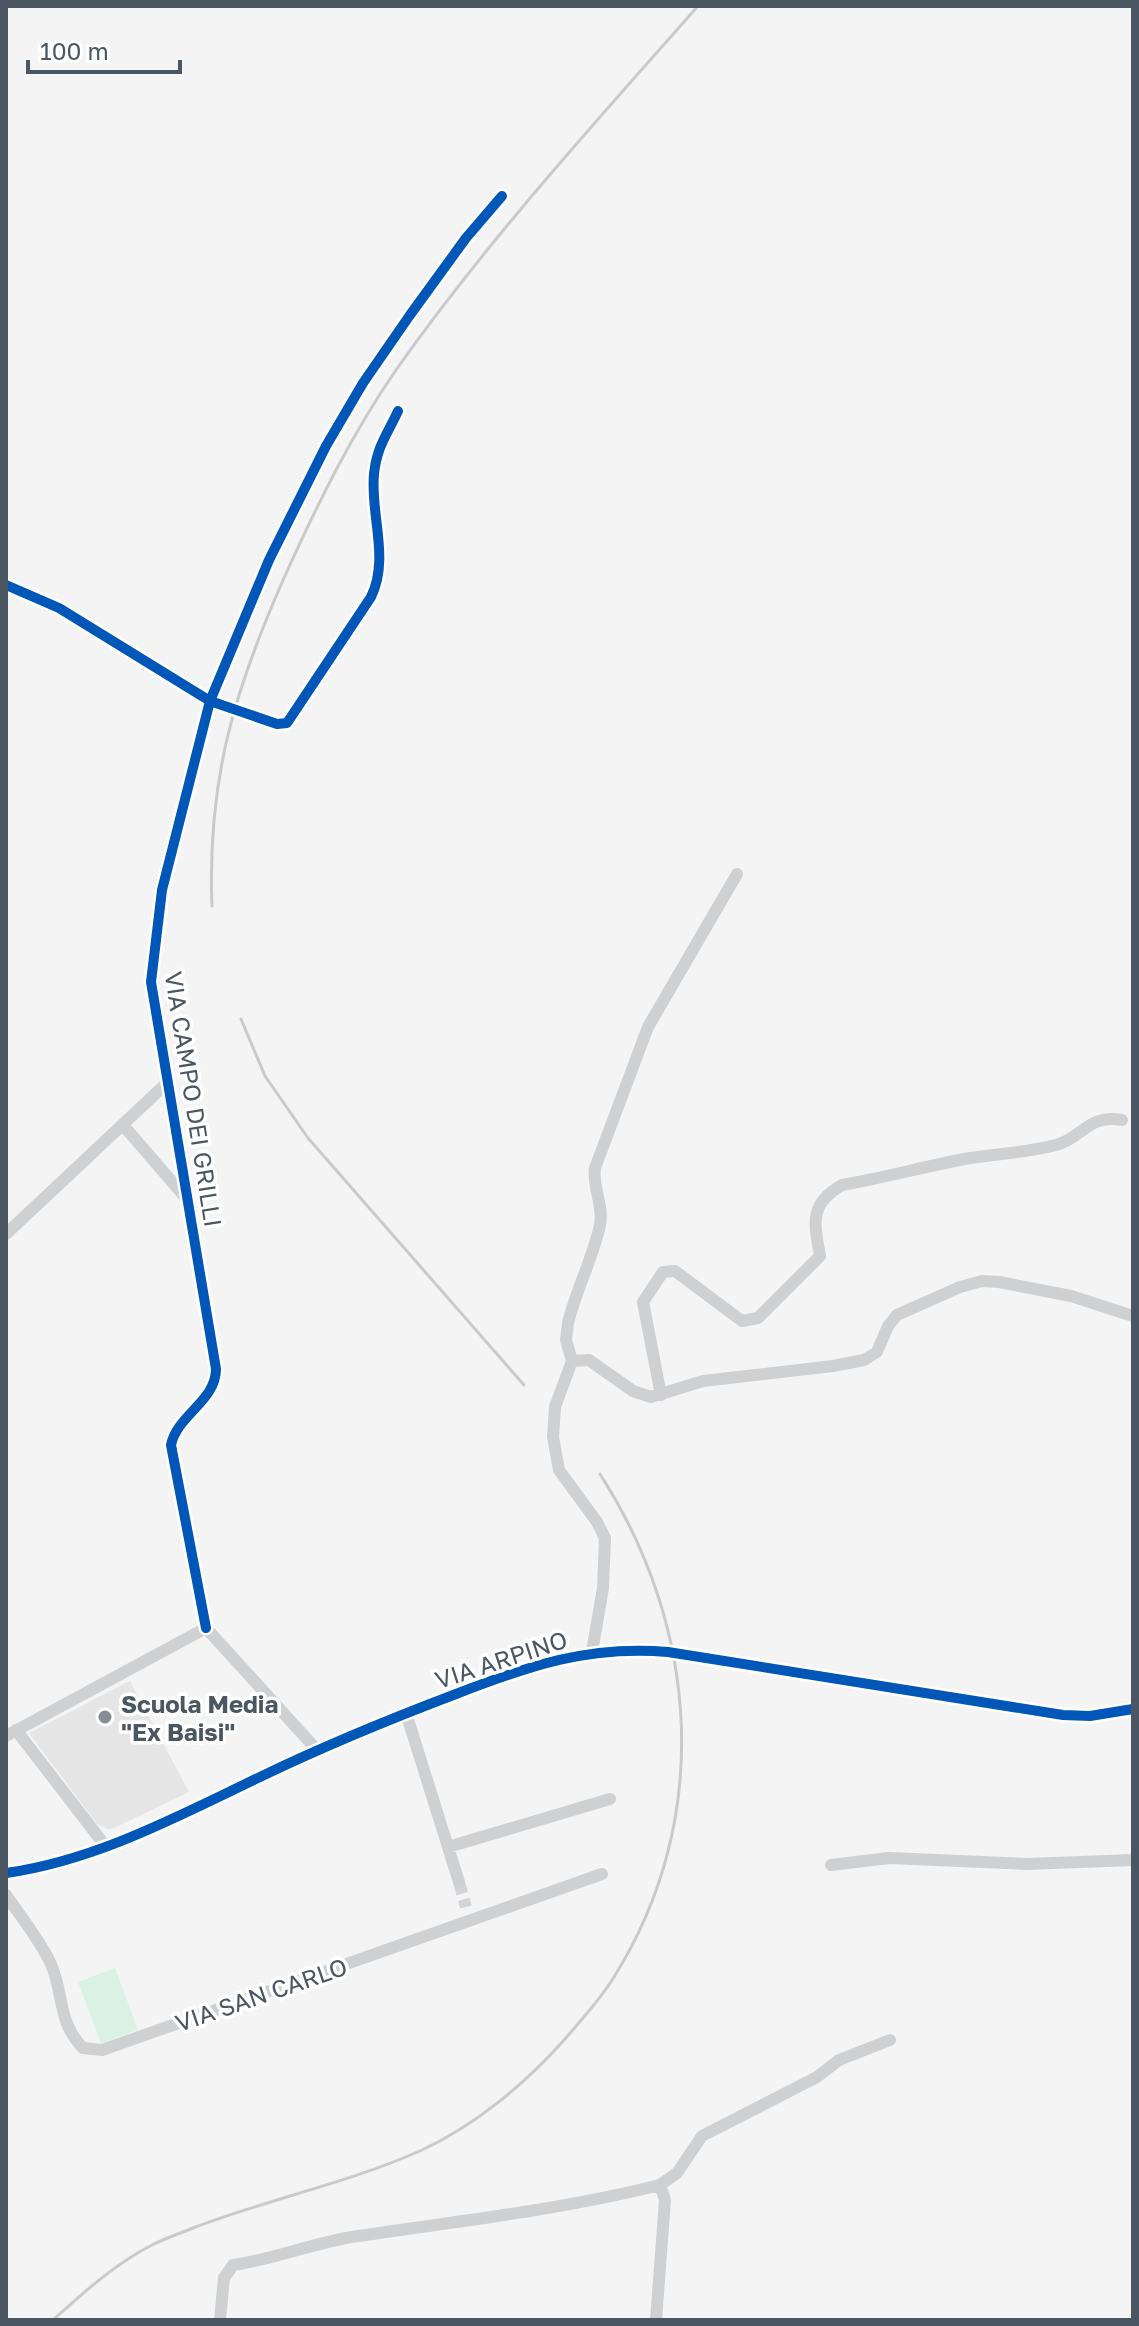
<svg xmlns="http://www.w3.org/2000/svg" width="1139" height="2326" viewBox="0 0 1139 2326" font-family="'Golos Text',sans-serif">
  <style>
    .education { fill: #e6e5e6 }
    .green { fill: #d9f2e3 }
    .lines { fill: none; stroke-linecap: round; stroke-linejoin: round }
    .minor-tunnel { stroke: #d2d4d7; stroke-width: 12; stroke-dasharray: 12 6; stroke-linecap: butt }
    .minor { stroke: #ced0d2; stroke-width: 12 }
    .rail { stroke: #c9cacc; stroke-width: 3 }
    .cycleway-casing { stroke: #fff; stroke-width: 15 }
    .cycleway { stroke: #0057b8; stroke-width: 10 }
    .poi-dot { fill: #868d94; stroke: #fff; stroke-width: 3 }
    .labels { text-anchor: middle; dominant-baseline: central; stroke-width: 7; stroke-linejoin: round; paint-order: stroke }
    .street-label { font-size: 24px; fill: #4a5661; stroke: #fff }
    .poi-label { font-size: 24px; font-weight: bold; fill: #4a5661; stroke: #fff; text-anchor: start }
  </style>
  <rect width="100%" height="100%" fill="#f4f4f4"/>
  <!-- education -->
  <path class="education" d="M130,1681L189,1792L114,1828L108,1829L97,1824L29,1733Z"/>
  <!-- green -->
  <path class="green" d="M115,1968L138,2030L101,2043L78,1982Z"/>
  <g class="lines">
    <!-- minor-tunnel -->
    <path class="minor-tunnel" d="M459,1882L466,1907"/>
    <!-- minor -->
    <path class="minor" d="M398,411C387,435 377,446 374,474C370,515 390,558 371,597L287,723L277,724L210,701L269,560L326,446L363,383L410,315L466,238L502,196
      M6,585L59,608L210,701L162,890L151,982L216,1369C216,1401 177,1415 171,1445L206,1628
      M123,1125L186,1198
      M6,1234L168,1082
      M572,1361L589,1360L633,1391L651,1397L703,1381L833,1366L864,1360L877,1352L888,1326L897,1315L960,1287L982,1281L999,1282L1071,1296L1133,1316
      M661,1395L643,1302L663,1272L675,1271L742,1321L758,1318L820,1256C814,1222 809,1204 842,1185C883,1178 923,1167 964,1159C994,1154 1026,1153 1056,1145C1083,1138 1087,1114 1122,1120
      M592,1652L603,1588L605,1538L597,1522L559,1470L553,1437L555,1407L572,1361L566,1340L568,1323C576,1290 593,1258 600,1225C604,1205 592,1188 595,1168L648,1027L737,874
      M406,1713L459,1882
      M16,1730L107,1848
      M6,1736L206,1628L317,1750
      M448,1847L610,1799
      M831,1865L889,1858L1027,1864L1133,1860
      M6,1873C97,1860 178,1816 260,1777C324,1746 390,1719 456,1694C528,1666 589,1645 668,1652L1063,1715L1090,1716L1133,1709
      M6,1895C21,1917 39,1939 50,1962C65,1994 56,2020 83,2048L102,2050L602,1874
      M220,2320L224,2278L233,2265C276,2259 315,2242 358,2236C459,2221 560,2210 660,2185L677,2173L702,2136L817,2077L839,2060L890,2040
      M656,2320L665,2200L660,2185"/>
    <!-- rail -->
    <path class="rail" d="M212,906C207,781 234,691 284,578C316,507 351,435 396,370C487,241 594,124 698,6
      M241,1019L265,1076L308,1138L524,1385
      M53,2320C84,2292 116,2263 154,2244C166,2238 181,2233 193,2228C268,2199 349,2183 422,2150C476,2125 526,2083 565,2039C582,2019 600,2000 614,1977C713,1819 699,1628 600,1474"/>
    <!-- cycleway casing -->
    <g class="cycleway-casing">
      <path id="cycleway" d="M398,411C387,435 377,446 374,474C370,515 390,558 371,597L287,723L277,724L210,701L269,560L326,446L363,383L410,315L466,238L502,196
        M6,585L59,608L210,701L162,890L151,982L216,1369C216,1401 177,1415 171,1445L206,1628
        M6,1873C97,1860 178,1816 260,1777C324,1746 390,1719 456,1694C528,1666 589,1645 668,1652L1063,1715L1090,1716L1133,1709"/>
    </g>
    <!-- cycleway -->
    <use href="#cycleway" class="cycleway"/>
  </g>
  <!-- markers -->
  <circle class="poi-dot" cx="105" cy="1717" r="8"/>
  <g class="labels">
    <!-- street labels -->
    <g class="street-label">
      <text transform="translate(194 1099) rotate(81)">VIA CAMPO DEI GRILLI</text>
      <text transform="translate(501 1659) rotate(-18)">VIA ARPINO</text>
      <text transform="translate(261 1994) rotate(-19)">VIA SAN CARLO</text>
    </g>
    <!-- poi labels -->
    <g class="poi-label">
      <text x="121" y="1703">Scuola Media<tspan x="121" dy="28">"Ex Baisi"</tspan></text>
    </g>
  </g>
  <!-- border -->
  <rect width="1139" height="2326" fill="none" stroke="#4a5661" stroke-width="16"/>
  <!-- scale -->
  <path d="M28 60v12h152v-12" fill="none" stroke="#4a5661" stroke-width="4"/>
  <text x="40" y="60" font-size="24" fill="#4a5661" stroke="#ffffff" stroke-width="6" paint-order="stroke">100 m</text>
</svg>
